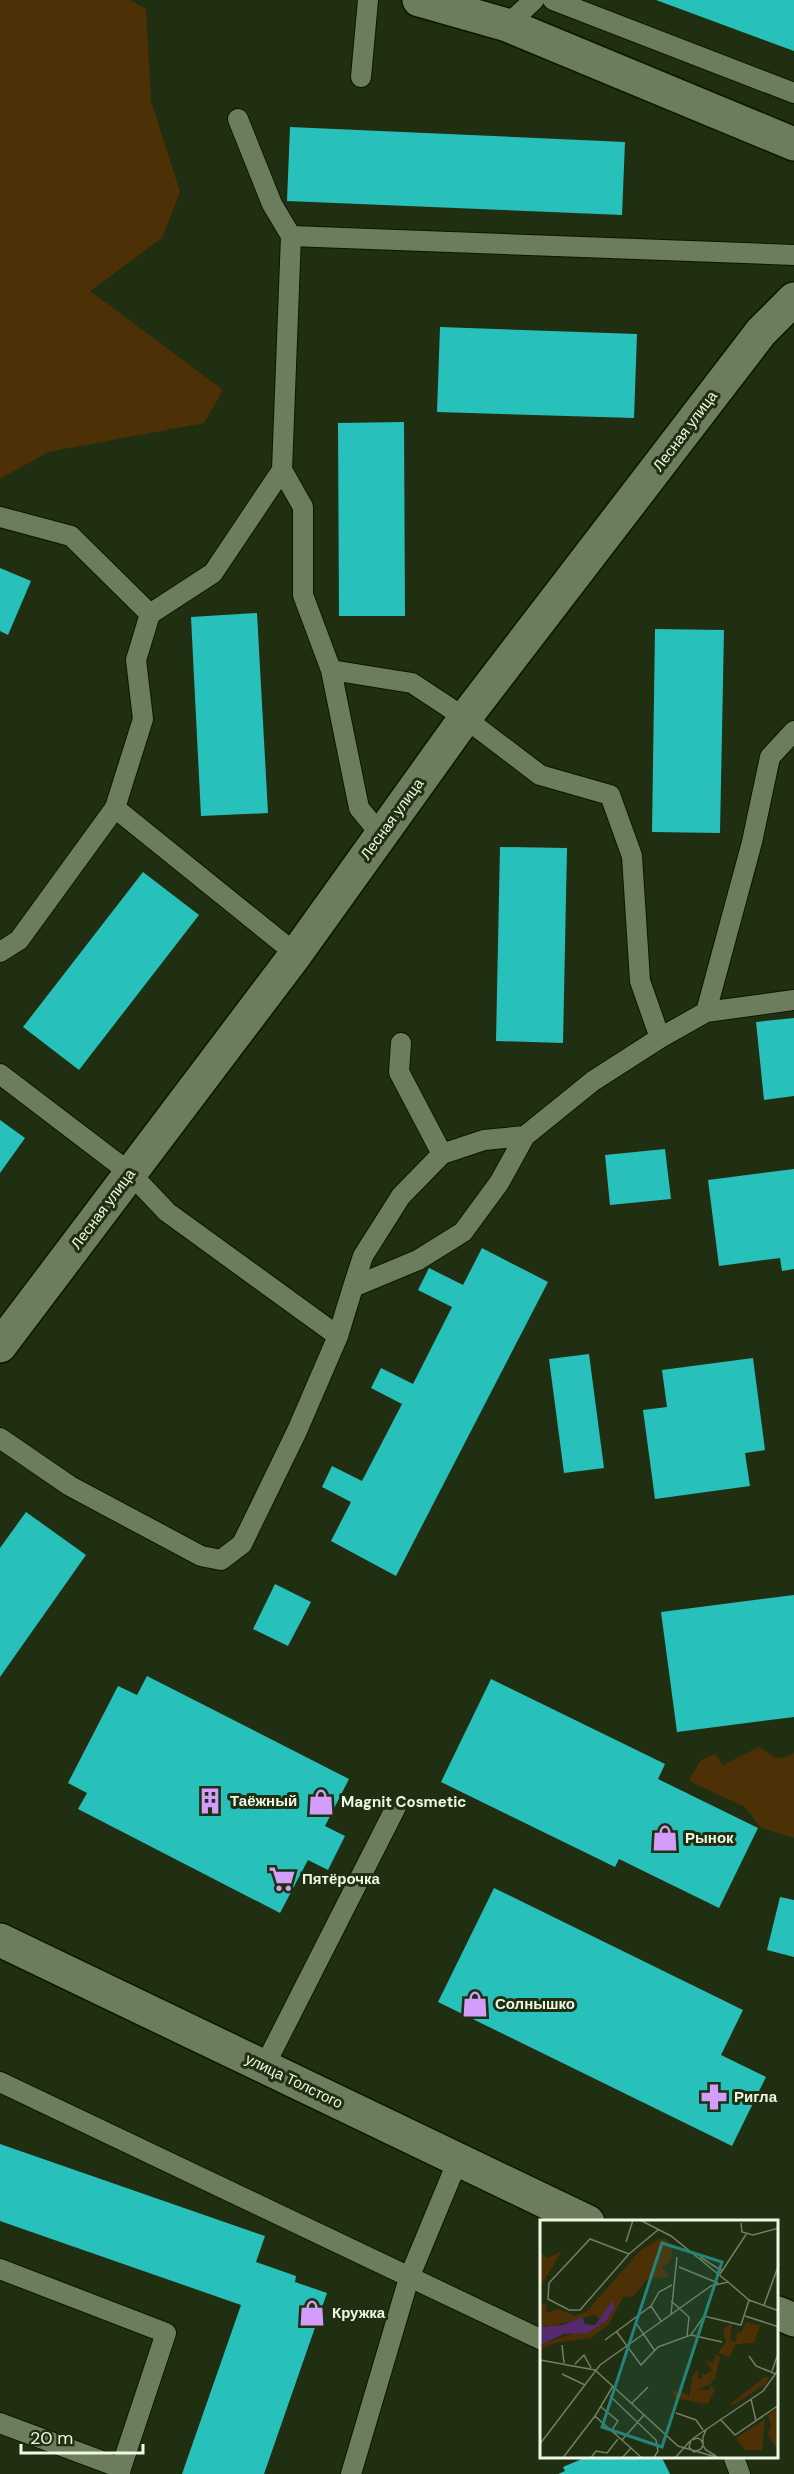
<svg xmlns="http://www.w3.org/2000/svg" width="794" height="2474" viewBox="0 0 794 2474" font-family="'DM Sans',sans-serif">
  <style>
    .green { fill: #4d3006 }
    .building { fill: #28c0ba }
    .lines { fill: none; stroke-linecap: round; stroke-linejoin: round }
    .service-casing { stroke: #0a1700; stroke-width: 22 }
    .minor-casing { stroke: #0a1700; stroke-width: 36 }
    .tertiary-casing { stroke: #0a1700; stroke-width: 36 }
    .service { stroke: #6c7d5d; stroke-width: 20 }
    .minor { stroke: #6c7d5d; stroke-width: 33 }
    .tertiary { stroke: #6c7d5d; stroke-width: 33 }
    .labels { text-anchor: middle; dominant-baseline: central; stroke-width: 6; stroke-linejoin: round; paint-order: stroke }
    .street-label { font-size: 15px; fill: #edf7e4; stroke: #202f11 }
    .poi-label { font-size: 15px; font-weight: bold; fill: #edf7e4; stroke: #202f11; text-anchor: start }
    .inset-road { fill: none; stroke: #727f65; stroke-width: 1.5 }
    .view { fill: #25837a; fill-opacity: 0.15; stroke: #25837a; stroke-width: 3 }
    .inset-edge { fill: none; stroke: #edf7e4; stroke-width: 3 }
  </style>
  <rect width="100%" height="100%" fill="#202f11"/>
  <!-- green -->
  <path class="green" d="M0,0H130L146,9L151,101L180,192L162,238L90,291L223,390L204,423L48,452L0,479Z
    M759,1747L775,1758L786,1757L794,1753V1838L761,1828L745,1807L691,1782L690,1778L701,1760L716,1754L723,1765Z"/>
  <!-- building -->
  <path class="building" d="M656,0H794V51Z
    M290,127L625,142L622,215L287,201Z
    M440,327L637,334L634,418L437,412Z
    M404,422L405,616H339L338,423Z
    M0,568L31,581L8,635L0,631Z
    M257,613L268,813L201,816L191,617Z
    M655,629L724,630L720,833L652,832Z
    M500,847L567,848L563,1043L496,1041Z
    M143,872L199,915L79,1070L23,1027Z
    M794,1018V1096L764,1100L756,1022Z
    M0,1120L25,1138L0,1173Z
    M665,1149L671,1199L610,1205L605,1155Z
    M794,1169V1269L782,1271L780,1258L719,1266L708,1180Z
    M482,1248L548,1282L396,1576L331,1541L351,1502L322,1487L332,1466L362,1481L402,1404L371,1388L381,1368L413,1384L452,1307L418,1290L429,1268L463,1285Z
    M589,1354L604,1468L564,1473L549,1359Z
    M753,1358L765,1450L745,1453L750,1486L655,1499L643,1410L667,1407L662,1370Z
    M26,1512L86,1555L0,1677V1548Z
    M275,1584L311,1602L288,1646L253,1629Z
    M794,1595V1717L677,1732L661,1612Z
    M147,1676L349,1779L325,1826L345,1836L328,1870L308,1860L280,1913L78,1809L87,1793L68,1783L118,1686L137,1695Z
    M491,1679L665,1764L658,1779L758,1828L719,1908L619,1859L615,1867L441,1782Z
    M494,1888L743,2010L721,2055L766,2077L732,2146L438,2002Z
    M780,1897L794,1900V1957L767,1950Z
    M0,2144L265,2236L256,2262L296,2276L295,2282L327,2293L264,2474H182L241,2305L0,2221Z
    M584,2458H662L670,2474H558L565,2471L563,2467Z"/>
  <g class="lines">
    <!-- service casing -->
    <g class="service-casing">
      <path id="service" d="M553,0L794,93
        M507,25L534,0
        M361,77L368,0
        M238,119L272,204L291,236L282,470L303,507V595L331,670L359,808L381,835
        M291,236L794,255
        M0,517L71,536L150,614
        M331,670L412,683L465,718L540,775L610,795L632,856L640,981L660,1038
        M115,808L296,954
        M0,952L19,940L115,808L143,719L136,660L150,614L213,573L282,470
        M706,1012L794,1000
        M401,1043L399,1072L442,1154
        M0,1074L130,1173L167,1212L338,1336
        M353,1287L363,1256L401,1196L442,1154L484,1140L525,1136
        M0,1438L70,1486L201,1556L221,1560L242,1544L297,1431L338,1336L353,1287L418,1260L463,1232L499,1183L525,1136L593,1081L660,1038L706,1012L752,842L770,757L794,731
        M264,2067L396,1807
        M0,2082L542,2340
        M0,2269L166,2333L121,2468
        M0,2423L121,2468L120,2474
        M734,2458L740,2474
        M351,2474L409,2278L458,2160"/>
    </g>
    <!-- minor casing -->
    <g class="minor-casing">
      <path id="minor" d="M419,0L507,25L794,144"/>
    </g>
    <!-- tertiary casing -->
    <g class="tertiary-casing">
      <path id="tertiary" d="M0,1346L296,954L465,718L761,332L794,299
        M0,1940L588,2222
        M778,2313L794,2320"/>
    </g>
    <!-- service -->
    <use href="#service" class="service"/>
    <!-- minor -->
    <use href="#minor" class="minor"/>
    <!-- tertiary -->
    <use href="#tertiary" class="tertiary"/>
  </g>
  <!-- icons -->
  <defs>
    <g id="building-bare" transform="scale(2.07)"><path d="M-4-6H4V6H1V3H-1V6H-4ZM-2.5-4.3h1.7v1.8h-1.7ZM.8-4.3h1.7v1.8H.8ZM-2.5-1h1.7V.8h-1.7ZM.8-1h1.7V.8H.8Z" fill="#d49cfb" stroke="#202f11" stroke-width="2.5" paint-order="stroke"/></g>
    <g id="shop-bare" transform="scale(2.07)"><path d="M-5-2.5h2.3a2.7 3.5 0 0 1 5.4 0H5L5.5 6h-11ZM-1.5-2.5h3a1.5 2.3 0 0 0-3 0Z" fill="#d49cfb" stroke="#202f11" stroke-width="2.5" paint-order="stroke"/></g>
    <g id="supermarket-bare" transform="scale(2.07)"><path d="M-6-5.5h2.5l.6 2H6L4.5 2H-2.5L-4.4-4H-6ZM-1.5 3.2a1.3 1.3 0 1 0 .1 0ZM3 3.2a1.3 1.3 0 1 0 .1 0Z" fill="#d49cfb" stroke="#202f11" stroke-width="2.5" paint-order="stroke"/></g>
    <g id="pharmacy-bare" transform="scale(2.07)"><path d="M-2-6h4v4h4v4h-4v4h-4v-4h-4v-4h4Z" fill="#d49cfb" stroke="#202f11" stroke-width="2.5" paint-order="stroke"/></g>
  </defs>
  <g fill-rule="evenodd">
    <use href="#building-bare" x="210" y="1801"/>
    <use href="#shop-bare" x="321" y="1802"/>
    <use href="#shop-bare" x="665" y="1838"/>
    <use href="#supermarket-bare" x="282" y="1879"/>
    <use href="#shop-bare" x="475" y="2004"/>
    <use href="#pharmacy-bare" x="714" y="2097"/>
    <use href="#shop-bare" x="312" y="2313"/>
  </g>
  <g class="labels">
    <!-- street labels -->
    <g class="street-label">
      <text transform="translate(685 431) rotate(-53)">Лесная улица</text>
      <text transform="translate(392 819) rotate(-54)">Лесная улица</text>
      <text transform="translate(103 1209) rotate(-53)">Лесная улица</text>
      <text transform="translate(294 2081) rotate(26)">улица Толстого</text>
    </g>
    <!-- poi labels -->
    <g class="poi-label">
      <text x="230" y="1801">Таёжный</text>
      <text x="341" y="1802">Magnit Cosmetic</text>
      <text x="685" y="1838">Рынок</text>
      <text x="302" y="1879">Пятёрочка</text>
      <text x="495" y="2004">Солнышко</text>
      <text x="734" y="2097">Ригла</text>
      <text x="332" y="2313">Кружка</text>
    </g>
  </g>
  <!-- overview -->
  <g transform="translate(540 2220)">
    <rect width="238" height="238" fill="#202f11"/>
    <path d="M119,19H126L133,27L131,41L122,47L130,57L107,59L94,76L83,77L69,104L51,118L14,123L0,130L3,123L56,107L67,99L71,82L61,101L55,95L8,107L1,105V84H6L7,93L19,89L34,96L46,92L101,30ZM0,31L8,38L22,31L0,67ZM206,102L220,105L214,123L196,124L189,137L178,133L186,122L183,109L192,103L190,120L196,122L197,113H201ZM176,134L180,137L175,159L171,160L170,155L172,163L157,170H169L170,165L175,169L168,184L135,178L132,171L145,173L149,177L153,155L158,150V159H163L161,154L165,155L172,150L165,140L173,143ZM225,157H229L226,164L192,186L190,184ZM238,188V231L228,215L231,205L228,195ZM225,199L222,230H205L196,218Z" fill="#4d3006"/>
    <path d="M73,80L74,88L67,100L48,113L24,114L0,125V100L4,107L22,105L42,97L45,104L55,105Z" fill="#54296e"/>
    <path class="inset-road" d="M100,0L131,16L188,62M201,3L202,12L213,15L239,8M86,22L93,0M89,34L50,19L9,63L8,79L29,90H40L89,34L119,9M160,37L182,51M139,47L178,63M180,54L207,13M131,81L149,97L147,116M224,85L239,44M111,86L121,101M131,94L137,37M205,96L239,107M96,103L115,131M76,111L101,145L118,127L151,115L164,96L201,105L209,80M151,115L182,122M65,120L111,86L119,72L132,65M22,125L24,143M209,136L216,146L236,154M0,140L55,150L138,226L183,239M35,144L44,135L51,148M232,151L239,131M22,154L45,165M73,166L55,196L91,228M70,176L116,220L118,231L113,239M211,179L216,201M92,183L108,167M61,187L78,201L72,210M136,193L156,200L163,210M180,199L195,215L239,185M166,210L163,217V226L162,227L161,229L154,232L149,227L151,220L158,218L161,220L162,221V222L163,224V226L164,227L166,230L176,236M152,219L223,171L239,149M82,220L104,195M0,224L60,145L171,66L188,62L209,80L239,91M22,239L55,196M50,239L56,231L67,233L78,219M81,239L91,228L103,239M134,239L150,221"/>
    <path class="view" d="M122,23L182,42L122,227L62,207Z"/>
    <rect width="238" height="238" class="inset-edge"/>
  </g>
  <!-- scale -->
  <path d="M21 2444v9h122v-9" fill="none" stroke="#edf7e4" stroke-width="3"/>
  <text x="30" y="2444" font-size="18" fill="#edf7e4" stroke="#202f11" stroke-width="4.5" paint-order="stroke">20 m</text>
</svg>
